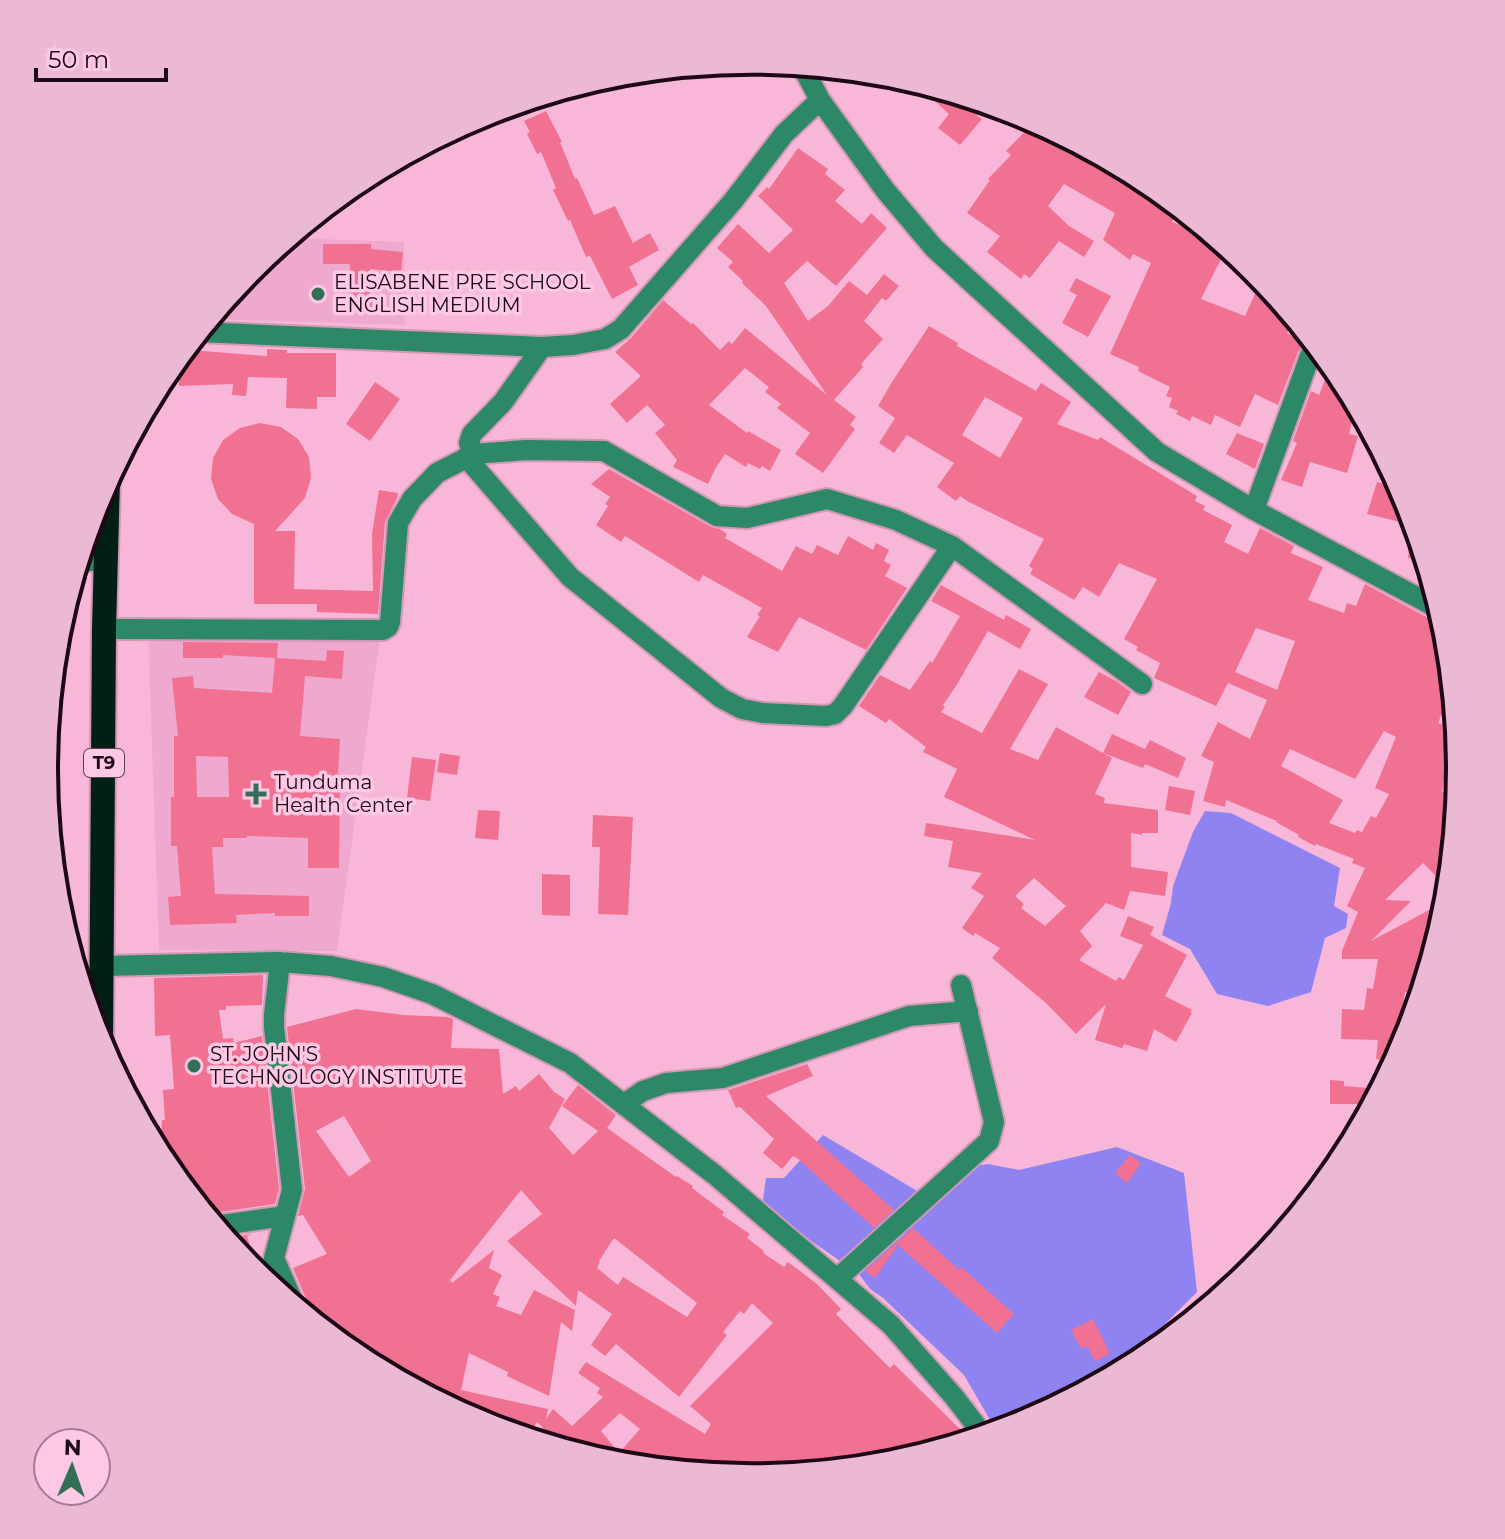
<svg xmlns="http://www.w3.org/2000/svg" width="1505" height="1539" viewBox="0 0 1505 1539" font-family="Montserrat,sans-serif">
  <style>
    .built { fill: #f0a9ce }
    .forest { fill: #8e83f1 }
    .building { fill: #f07191; fill-rule: evenodd }
    .lines { fill: none; stroke-linecap: round; stroke-linejoin: round }
    .minor-casing { stroke: #d198b6; stroke-width: 24 }
    .highway-casing { stroke: #d198b6; stroke-width: 28 }
    .minor { stroke: #2d8868; stroke-width: 20 }
    .highway { stroke: #012015; stroke-width: 24 }
    .poi-dot { fill: #336e57; stroke: #fdc8e4; stroke-width: 3 }
    .labels { text-anchor: middle; dominant-baseline: central; stroke-width: 7; stroke-linejoin: round; paint-order: stroke }
    .shield { fill: #fdc8e4; stroke: #614253; stroke-width: 2 }
    .shield-label { font-size: 18px; font-weight: bold; fill: #1e0815 }
    .poi-label { font-size: 20px; fill: #1e0815; stroke: #fdc8e4; text-anchor: start }
    .rim { fill: none; stroke: #1e0815; stroke-width: 4 }
  </style>
  <rect width="100%" height="100%" fill="#f8b7d9"/>
  <!-- built -->
  <path class="built" d="M289,238L404,242L405,325L210,319L252,268Z
    M148,630L380,638L337,951L159,950Z"/>
  <!-- forest -->
  <path class="forest" d="M1205,811L1231,813L1340,868L1334,906L1348,914L1346,928L1325,938L1311,992L1268,1006L1217,994L1190,949L1162,935L1171,903L1173,886L1193,832Z
    M823,1135L924,1195L967,1167L988,1164L1019,1170L1117,1147L1184,1173L1197,1292L1111,1378L1023,1424L997,1432L964,1375L883,1298L870,1289L859,1274L762,1207L766,1178H784Z"/>
  <!-- building -->
  <path class="building" d="M913,81L987,104L977,116L982,119L960,145L938,128L949,114Z
    M546,111L562,142H560L575,179L577,178L594,215L615,206L633,243L650,233L659,250L629,267L638,285L612,299L590,256L586,257L570,220L568,221L553,190L556,188L541,152L537,154L527,134L530,132L524,121Z
    M1035,121L1146,181L1179,208L1172,222L1202,233L1209,235L1210,233L1227,247L1201,299L1245,316L1259,285L1271,290L1295,319L1287,333L1307,342L1298,352L1278,405L1255,394L1240,427L1215,415L1211,425L1192,416L1190,421L1176,414L1178,411L1169,407L1172,398L1166,396L1170,387L1138,371L1139,367L1110,354L1151,263L1133,254L1130,260L1103,240L1115,213L1064,184L1048,206L1069,226L1094,241L1084,257L1059,241L1030,278L1024,274L1021,279L987,252L1000,236L967,213L990,180L988,179L1011,155L1006,151Z
    M798,148L828,169L825,174L845,190L835,201L862,224L871,213L887,228L836,286L807,261L784,283L808,321L828,306L849,281L867,295L884,274L899,286L886,301L882,298L864,321L883,339L861,364L863,367L834,400L856,417L850,425L855,429L823,473L795,454L810,433L777,408L781,404L765,392L769,387L745,368L709,405L747,433L748,431L781,450L770,471L762,466L760,469L748,463L746,467L725,454L715,469L708,484L673,467L677,460L655,433L665,425L647,405L627,423L610,404L641,376L615,352L631,338L663,300L691,324L693,323L720,350L729,341L732,344L745,328L827,395L766,306L742,283L743,281L728,267L733,262L717,248L738,224L769,253L793,230L758,196L767,187L769,189Z
    M323,244H371V249L403,252L401,272L370,269V298L372,299V312H354V310H349L350,264H323Z
    M1076,278L1111,296L1088,337L1062,323L1077,295L1069,291Z
    M929,326L958,343L957,346L1036,391L1041,383L1071,402L1057,424L1098,440L1100,437L1197,496L1195,501L1205,506L1203,510L1232,525L1224,542L1248,554L1260,528L1294,546L1291,553L1323,567L1308,600L1344,613L1347,603L1356,606L1365,584L1432,620L1430,628L1448,634L1454,698L1449,696L1438,723L1452,728L1442,792L1458,804L1456,821L1449,831L1454,837L1441,853L1450,862L1436,876L1423,863L1385,900L1411,901L1371,941L1448,900L1421,996L1405,992L1400,1021L1406,1023L1404,1047L1396,1061L1376,1059L1378,1040L1341,1039L1342,1009L1364,1010L1367,988L1373,989L1378,959H1342V951L1358,912L1347,906L1365,868L1352,863L1354,859L1316,844L1315,846L1298,837L1299,835L1276,822L1277,821L1226,800L1225,807L1203,801L1214,762L1201,756L1218,722L1250,739L1267,700L1228,683L1216,706L1154,678L1160,663L1136,650L1138,647L1124,639L1157,579L1119,563L1099,597L1083,587L1074,600L1030,574L1033,569L1029,566L1044,539L967,501L960,496L956,501L937,487L954,463L907,435L894,453L879,443L895,418L878,406L892,382ZM985,397L1023,418L1000,458L962,435ZM1256,628L1295,641L1277,690L1235,672ZM1384,731L1396,737L1375,788L1389,794L1376,818L1371,816L1362,832L1357,830L1355,833L1329,823L1343,800L1281,766L1290,749L1355,779Z
    M267,349L287,350V353H336V397H317V409L286,408L287,378L248,377L246,396L232,395L233,384L179,386L178,358L183,351H203L267,356Z
    M1331,364L1342,376L1356,404L1349,434L1358,436L1347,473L1310,462L1302,487L1281,480L1297,443L1293,441L1311,391L1319,395Z
    M375,382L400,399L370,441L346,424Z
    M260,423L281,427L298,439L309,457L311,478L305,498L275,531H295L294,589L373,591L372,534L379,490L398,493L397,498L385,522L378,614L317,612V604H254V524L232,514L218,499L211,479L213,458L223,440L240,428Z
    M1237,433L1264,444L1255,469L1226,454Z
    M1387,461L1407,499L1411,513L1409,524L1367,514L1377,482L1385,484Z
    M609,469L711,527L720,529L727,534L725,538L782,571L796,546L812,554L817,545L838,555L848,536L873,550L876,543L889,550L884,561L891,565L885,576L907,588L866,650L799,617L778,652L747,637L760,616L757,615L762,608L703,575L699,582L625,536L621,542L596,525L608,506L605,504L610,497L591,484Z
    M1412,517H1413L1426,560L1408,558Z
    M941,585L1004,620L1006,615L1031,629L1020,649L988,631L956,686L943,705L945,707L941,712L982,733L1019,669L1048,684L1010,749L1038,760L1056,727L1112,758L1095,794L1105,798L1104,803L1158,810V833H1142V835L1131,833V867L1168,872L1165,896L1130,891L1124,910L1106,903L1080,931L1092,946L1079,960L1116,981L1119,977L1124,980L1143,945L1120,936L1128,916L1154,927L1150,935L1187,955L1165,996L1192,1010L1190,1012L1192,1013L1176,1042L1154,1029L1147,1051L1124,1044L1122,1048L1095,1040L1106,1004L1076,1034L1046,1003L992,958L1000,948L975,933L973,936L962,928L984,896L971,888L982,873L948,867L953,841L924,836L926,823L1035,840L944,797L957,769L923,752L926,747L889,719L886,723L859,706L880,675L910,690L930,661L932,663L960,616L931,601ZM1034,878L1066,906L1045,926L1021,908L1024,904L1015,896Z
    M183,642L278,643L277,658L326,661L327,650L344,651L342,679L305,676L300,736L340,739L338,774H340L339,868H308V838L247,836V838H223V847H212L215,894L309,896V916H275V913L236,915L237,923L170,925L168,897L181,896L177,846H171V797H174V736H178L172,678L193,676L194,688L272,693L275,658L223,655V658H183ZM196,756L228,757L229,797H197Z
    M1099,672L1116,681L1131,692L1118,715L1084,697Z
    M1112,734L1145,749L1150,740L1186,758L1178,778L1145,764L1143,768L1103,753Z
    M440,753L460,756L457,775L437,772Z
    M412,757L436,760L430,801L407,798Z
    M1169,786L1195,791L1190,815L1165,810Z
    M478,810L500,811L498,840L475,838Z
    M593,815L633,817L628,915L598,914L600,847H592Z
    M542,874L570,875V916L542,915Z
    M263,975L262,1005L226,1006V1010H219L223,1039L233,1038L234,1043L262,1036L279,1189L275,1204L213,1213L207,1216L160,1158L162,1120H165L163,1090L174,1089L170,1035L155,1036L154,978Z
    M356,1009L404,1015L448,1017L453,1019L451,1048L499,1049L503,1094L516,1086L519,1091L539,1074L554,1092L565,1099L549,1128L573,1155L598,1131L562,1106L578,1085L616,1115L607,1128L676,1177L677,1176L693,1186L692,1188L724,1212L722,1215L750,1234L747,1238L764,1251L763,1253L784,1267L788,1262L817,1284L841,1309L836,1314L890,1368L894,1364L971,1440L890,1464L752,1478L614,1464L561,1448V1446L537,1422L527,1438L501,1424L499,1429L481,1424L358,1358L305,1314L308,1308L307,1301L293,1268L327,1254L303,1215L298,1216L305,1189L287,1027ZM344,1116L371,1161L349,1177L316,1131ZM521,1190L542,1214L507,1241L576,1306L578,1290L612,1314L591,1345L605,1356L616,1344L679,1397L727,1335L723,1332L740,1311L744,1314L752,1303L773,1323L690,1406L711,1424L705,1434L586,1362L578,1373L600,1388L597,1393L603,1397L572,1426L553,1409L546,1419L548,1409L461,1390L469,1353L508,1372L507,1376L549,1396L561,1322L572,1331L575,1310L534,1290L521,1315L496,1306L500,1297L493,1294L502,1275L489,1268L494,1250L452,1283L450,1280ZM614,1238L697,1303L687,1317L623,1277L618,1285L597,1268L600,1262L599,1261ZM620,1413L640,1429L619,1453L601,1431Z
    M807,1064L813,1076L766,1096L894,1210L874,1228L797,1158L793,1156L782,1169L763,1153L774,1139L740,1107L736,1108L728,1090Z
    M1330,1080L1344,1081V1086L1381,1089L1357,1134L1359,1104H1330Z
    M1130,1155L1141,1163L1127,1183L1115,1173Z
    M913,1228L959,1270L961,1267L1014,1314L997,1333L898,1245L875,1278L865,1271Z
    M252,1234L247,1236L259,1276L251,1270L225,1238Z
    M1093,1319L1110,1354L1095,1361L1087,1346L1081,1349L1071,1330Z"/>
  <g class="lines">
    <!-- minor casing -->
    <g class="minor-casing">
      <path id="minor" d="M802,66L820,100L885,190L934,248L1157,452L1254,510L1441,610
        M199,332L542,347L573,345L605,339L621,329L733,201L784,134L820,100
        M474,454L469,443L472,434L503,402L542,347
        M466,457L570,577L721,698L742,709L763,713L826,716L835,714L843,706L952,546
        M1254,510L1310,356L1314,352L1321,351
        M79,561H106
        M104,629L383,630L388,627L390,622L398,523L412,499L437,473L474,454L526,450L604,451L717,516L747,518L827,499L896,520L952,546L1142,684
        M280,962L274,1015V1027L292,1190L274,1258L295,1306
        M103,966L280,962L331,966L383,977L432,994L570,1063L715,1175L891,1325L955,1398L984,1436
        M624,1104L643,1091L666,1083L723,1078L909,1016L968,1011
        M215,1226L285,1216
        M837,1279L989,1141L994,1122L961,985"/>
    </g>
    <!-- highway casing -->
    <g class="highway-casing">
      <path id="highway" d="M101,1047L104,629L108,479"/>
    </g>
    <!-- minor -->
    <use href="#minor" class="minor"/>
    <!-- highway -->
    <use href="#highway" class="highway"/>
  </g>
  <!-- markers -->
  <g class="poi-dot">
    <circle cx="318" cy="294" r="8"/>
    <path d="M252 782h8v8h8v8h-8v8h-8v-8h-8v-8h8z"/>
    <circle cx="194" cy="1066" r="8"/>
  </g>
  <g class="labels">
    <!-- shield labels -->
    <rect class="shield" x="84" y="749" width="40" height="28" rx="6"/>
    <g class="shield-label">
      <text x="104" y="763">T9</text>
    </g>
    <!-- poi labels -->
    <g class="poi-label">
      <text x="334" y="282">ELISABENE PRE SCHOOL<tspan x="334" dy="23">ENGLISH MEDIUM</tspan></text>
      <text x="274" y="782">Tunduma<tspan x="274" dy="23">Health Center</tspan></text>
      <text x="210" y="1054">ST. JOHN'S<tspan x="210" dy="23">TECHNOLOGY INSTITUTE</tspan></text>
    </g>
  </g>
  <!-- crop -->
  <path d="M0 0H1505V1539H0ZM58 769a694 694 0 1 1 1388 0a694 694 0 1 1-1388 0Z" fill="#ebb9d3" fill-rule="evenodd"/>
  <path class="rim" d="M58 769a694 694 0 1 1 1388 0a694 694 0 1 1-1388 0Z"/>
  <!-- north arrow -->
  <g transform="translate(72 1467) rotate(2)"><circle r="38" fill="#fdc8e4" stroke="#a47b91" stroke-width="2"/>
  <path d="M0-6L14 30L0 20L-14 30Z" fill="#336e57"/>
  <text y="-12" font-size="22" font-weight="bold" text-anchor="middle" fill="#1e0815">N</text>
  </g>
  <!-- scale -->
  <path d="M36 68v12h130v-12" fill="none" stroke="#1e0815" stroke-width="4"/>
  <text x="48" y="68" font-size="24" fill="#1e0815" stroke="#fdc8e4" stroke-width="6" paint-order="stroke">50 m</text>
</svg>
